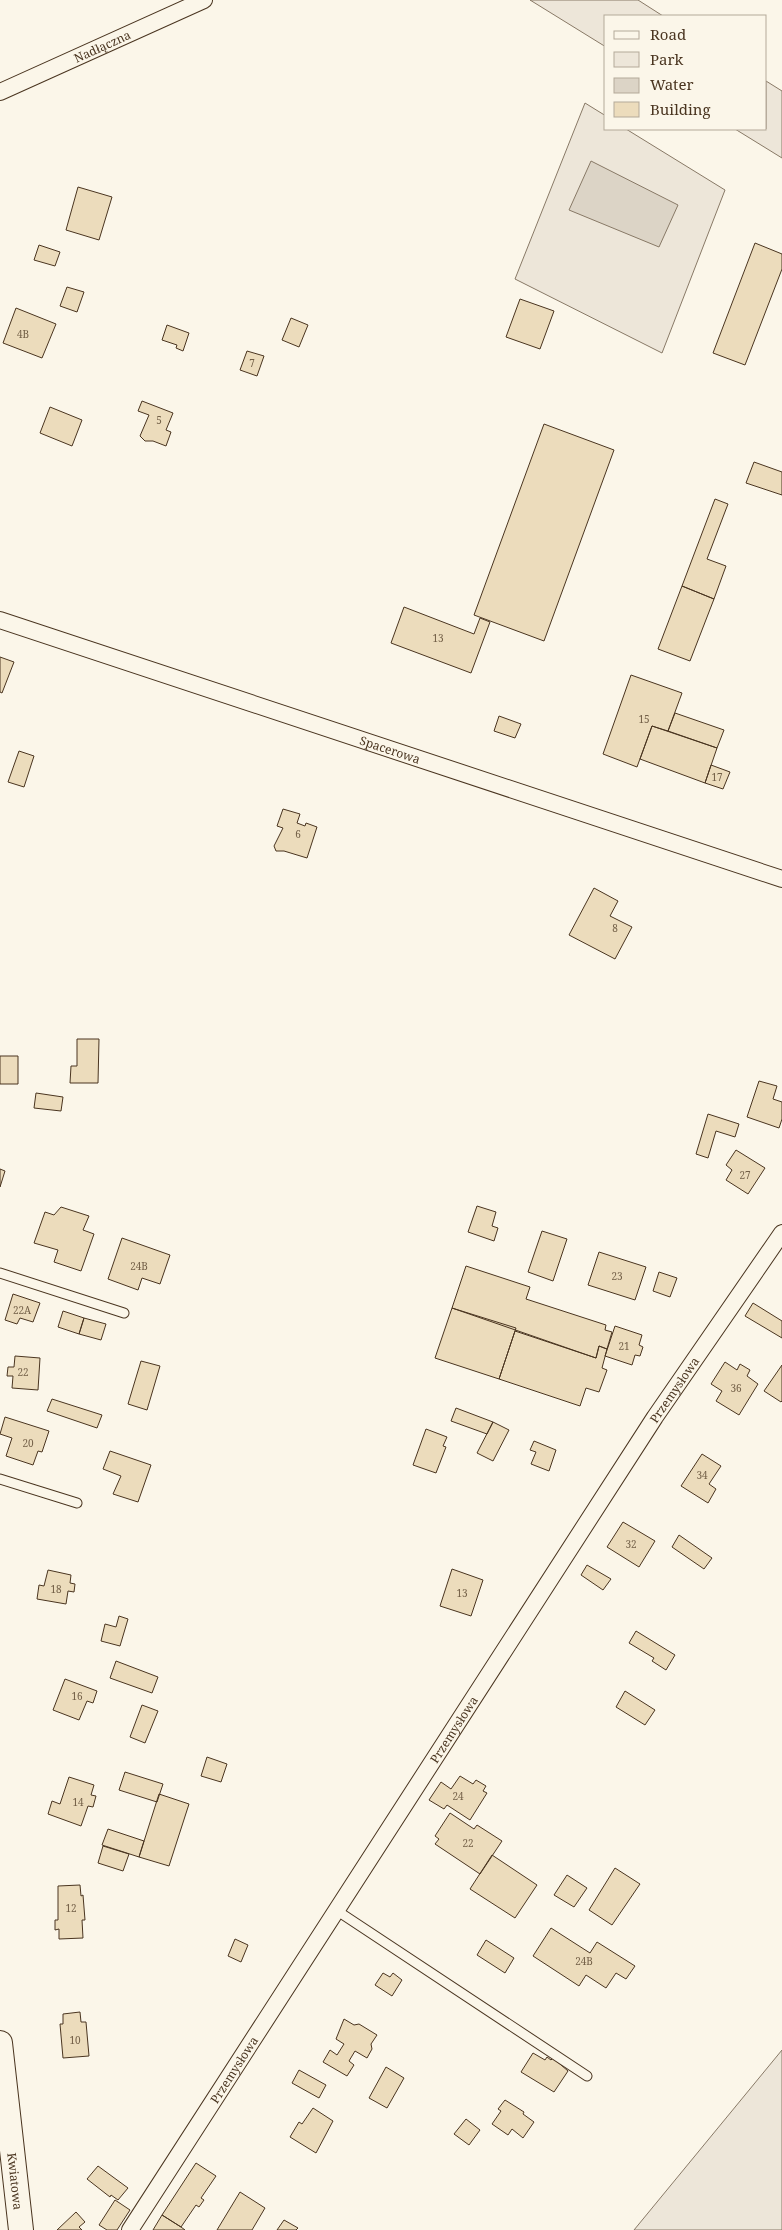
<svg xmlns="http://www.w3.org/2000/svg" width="782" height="2230" viewBox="0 0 782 2230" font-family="'Noto Serif',serif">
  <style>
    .green { fill: #ede6d9; stroke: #887966 }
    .water { fill: #dcd4c6; stroke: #887966 }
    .building { fill: #ecdcbc; stroke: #4a3520 }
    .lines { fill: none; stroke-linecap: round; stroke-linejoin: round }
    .lane-casing { stroke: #4a3520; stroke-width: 11 }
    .street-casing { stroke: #4a3520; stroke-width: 18 }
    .secondary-casing { stroke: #4a3520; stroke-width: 26 }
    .lane { stroke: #fbf6e9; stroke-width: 9 }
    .street { stroke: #fbf6e9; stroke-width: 16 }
    .secondary { stroke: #fbf6e9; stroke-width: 24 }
    .labels { text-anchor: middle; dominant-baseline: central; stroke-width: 4; stroke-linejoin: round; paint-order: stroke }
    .number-label { font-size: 10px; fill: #725f47 }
    .street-label { font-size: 12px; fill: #4a3520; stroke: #fbf6e9 }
  </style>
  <rect width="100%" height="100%" fill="#fbf6e9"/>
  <!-- green -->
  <path class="green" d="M530,0H638L663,16H606V47Z
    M766,81L782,91V158L735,129H766Z
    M585,103L606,116V129H626L725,190L662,353L515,279Z
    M782,2050V2230H634Z"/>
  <!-- water -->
  <path class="water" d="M591,161L678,205L659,247L569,210Z"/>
  <!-- building -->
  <path class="building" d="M78,187L112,197L99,240L66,230Z
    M755,243L782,254V269L745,365L713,353Z
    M39,245L60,252L55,266L34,260Z
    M67,287L84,292L77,312L60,306Z
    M520,299L554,311L540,349L506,337Z
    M16,308L56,324L42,358L3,343Z
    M291,318L308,325L299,347L282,340Z
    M167,325L189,333L183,351L176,348L177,345L162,340Z
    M247,351L264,356L257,376L240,370Z
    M142,401L173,413L166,430L171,432L166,446L153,441H145L140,436L149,415L138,411Z
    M50,407L82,420L72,446L40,433Z
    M544,424L614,450L544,641L474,615Z
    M754,462L782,472V495L746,483Z
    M715,499L728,504L707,559L726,566L714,599L682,586Z
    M682,586L714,599L690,661L658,649Z
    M404,607L474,634L480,618L490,622L471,673L391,643Z
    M0,657L14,662L2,693L0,692Z
    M631,675L682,693L668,731L652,726L637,767L603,754Z
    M675,713L724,730L717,748L668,731Z
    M499,716L521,724L515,738L494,731Z
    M652,726L717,748L705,783L640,759Z
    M19,751L34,756L24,787L8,782Z
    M711,765L730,772L723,789L705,783Z
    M283,809L300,814L297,823L305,826L306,823L317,827L307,858L284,851H276L274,846L283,828L277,826Z
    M594,888L618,901L610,916L632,927L615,959L569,935Z
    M77,1039H99L98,1083H70L71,1066H77Z
    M0,1056H18V1084H0Z
    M759,1081L777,1086L773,1099L782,1102V1119L779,1128L747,1117Z
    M36,1093L63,1097L61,1111L34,1108Z
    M708,1114L739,1124L735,1137L716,1131L708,1158L696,1154Z
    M736,1150L765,1168L748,1194L726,1180L732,1170L726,1165Z
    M0,1169L5,1171L0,1187Z
    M477,1206L496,1212L492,1226L498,1228L494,1241L468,1232Z
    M61,1207L89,1216L83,1230L94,1234L81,1271L54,1262L58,1250L34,1243L45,1212L54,1215Z
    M542,1231L567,1239L553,1281L528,1272Z
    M122,1238L170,1255L160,1284L142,1278L138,1290L108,1279Z
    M599,1252L646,1267L635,1300L588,1285Z
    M466,1266L530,1287L526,1299L606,1325L605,1330L612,1332L607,1349L599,1346L596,1358L452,1308Z
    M659,1272L677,1278L670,1297L653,1291Z
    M13,1294L40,1303L33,1322L20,1318L17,1324L5,1320Z
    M753,1303L782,1321V1338L745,1316Z
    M452,1308L516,1328L499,1379L435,1358Z
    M63,1311L84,1318L79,1334L58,1327Z
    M84,1318L106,1324L101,1340L79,1334Z
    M615,1326L642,1335L639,1345L643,1347L640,1356L635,1355L632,1365L605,1356Z
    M515,1331L596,1358L599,1346L607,1349L602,1368L607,1370L599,1392L586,1388L580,1406L499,1379Z
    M15,1356L40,1358L38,1390L12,1388L13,1376H7L8,1367H14Z
    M141,1361L160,1366L147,1410L128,1404Z
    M725,1362L737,1370L740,1364L750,1370L747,1376L758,1384L739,1415L716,1401L722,1391L711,1384Z
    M782,1365V1401L781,1402L764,1391Z
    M52,1399L102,1415L97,1428L47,1411Z
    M456,1408L493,1422L487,1434L451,1421Z
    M5,1417L49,1431L42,1452L38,1451L33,1465L6,1456L12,1438L0,1434Z
    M493,1422L509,1430L493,1461L477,1453Z
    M426,1429L447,1437L443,1446L446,1447L436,1473L413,1465Z
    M534,1441L556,1450L549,1471L531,1464L536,1452L530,1450Z
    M110,1451L151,1465L138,1502L113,1494L121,1476L103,1469Z
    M702,1454L721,1466L709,1484L716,1489L708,1503L681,1486Z
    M623,1522L655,1541L639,1567L607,1547Z
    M679,1535L712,1558L704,1569L672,1547Z
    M587,1565L611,1579L603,1590L581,1575Z
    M452,1569L483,1580L471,1616L440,1606Z
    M48,1570L71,1575L70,1583L75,1584L74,1592L68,1591L66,1604L37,1599L39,1585L44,1586Z
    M119,1616L128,1619L120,1646L101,1641L105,1624L116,1627Z
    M636,1631L675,1655L666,1670L652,1661L654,1658L629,1643Z
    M116,1661L158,1677L152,1693L110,1678Z
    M65,1679L97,1691L93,1703L87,1701L79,1720L53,1710Z
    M625,1691L655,1710L645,1725L616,1707Z
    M142,1705L158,1711L145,1743L130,1737Z
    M207,1757L227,1764L221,1782L201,1776Z
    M125,1772L163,1784L157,1802L119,1790Z
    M460,1776L473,1784L476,1780L486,1786L483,1791L487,1793L470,1820L447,1805L444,1809L429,1800L441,1782L451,1789Z
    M69,1777L94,1785L91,1795L96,1796L93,1807L88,1806L81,1826L48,1814L52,1801L60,1804Z
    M159,1794L189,1804L169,1866L139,1857Z
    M450,1813L474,1829L477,1825L502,1841L480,1874L435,1844L439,1839L435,1836Z
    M108,1829L144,1841L139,1857L102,1845Z
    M103,1846L129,1854L123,1871L98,1863Z
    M492,1855L537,1885L515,1918L470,1889Z
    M615,1868L640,1884L612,1925L589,1910Z
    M567,1875L587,1888L574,1907L554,1895Z
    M80,1885L81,1896L83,1895L85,1920H82L83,1938L59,1939V1929L55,1930V1920H58V1886Z
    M551,1928L590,1953L597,1942L635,1966L626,1979L616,1973L606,1988L586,1975L579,1986L533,1956Z
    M235,1939L248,1945L241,1962L228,1956Z
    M486,1940L514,1958L505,1973L477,1955Z
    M383,1973L390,1977L393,1973L402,1980L392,1996L375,1985Z
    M80,2012L81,2022H86L89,2056L63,2058L60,2024H63V2014Z
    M344,2019L354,2025L359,2024L377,2035L371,2044L372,2049L367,2058L355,2051L349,2061L354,2065L347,2076L323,2062L330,2050L337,2055L344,2044L336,2039Z
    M533,2053L545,2060L547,2057L551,2060L553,2058L568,2071L554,2092L521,2072Z
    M386,2067L404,2078L387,2108L369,2098Z
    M299,2070L326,2085L319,2098L292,2083Z
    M505,2100L524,2112L523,2114L534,2122L523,2138L512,2129L508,2135L492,2124L501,2111L498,2109Z
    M313,2108L333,2121L316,2153L290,2137L299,2122L302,2124Z
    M466,2119L480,2130L469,2145L454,2134Z
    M196,2163L216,2176L201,2198L204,2200L199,2207L196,2205L181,2227L162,2215Z
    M98,2166L128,2188L118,2200L111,2195L110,2197L87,2179Z
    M240,2192L265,2208L252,2230H217Z
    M115,2200L130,2210L117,2230H107L99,2225Z
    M76,2212L85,2222L79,2227L82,2230H57Z
    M162,2215L181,2227L185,2230H153Z
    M284,2220L298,2228L296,2230H277Z"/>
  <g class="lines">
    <!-- lane casing -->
    <g class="lane-casing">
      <path id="lane" d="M0,1273L124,1313
        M0,1479L77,1503
        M336,1910L587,2076"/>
    </g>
    <!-- street casing -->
    <g class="street-casing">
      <g id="street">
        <path id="s1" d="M0,92L204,0"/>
        <path id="s2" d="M0,620L782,879"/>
        <path id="s3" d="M130,2230L655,1417L782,1233"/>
      </g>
    </g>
    <!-- secondary casing -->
    <g class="secondary-casing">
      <g id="secondary">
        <path id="s4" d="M0,2043L21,2230"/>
      </g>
    </g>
    <!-- lane -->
    <use href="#lane" class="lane"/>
    <!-- street -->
    <use href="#street" class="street"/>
    <!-- secondary -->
    <use href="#secondary" class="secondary"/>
  </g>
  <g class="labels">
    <!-- number labels -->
    <g class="number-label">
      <text x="23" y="334">4B</text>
      <text x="252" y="363">7</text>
      <text x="159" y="420">5</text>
      <text x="438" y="638">13</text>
      <text x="644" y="719">15</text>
      <text x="717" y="777">17</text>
      <text x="298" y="834">6</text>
      <text x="615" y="928">8</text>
      <text x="745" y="1175">27</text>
      <text x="139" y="1266">24B</text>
      <text x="617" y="1276">23</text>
      <text x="22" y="1310">22A</text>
      <text x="624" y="1346">21</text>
      <text x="23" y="1372">22</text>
      <text x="736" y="1388">36</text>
      <text x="28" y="1443">20</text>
      <text x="702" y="1475">34</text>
      <text x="631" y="1544">32</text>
      <text x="56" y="1589">18</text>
      <text x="462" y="1593">13</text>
      <text x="77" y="1696">16</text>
      <text x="458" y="1796">24</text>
      <text x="78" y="1802">14</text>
      <text x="468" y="1843">22</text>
      <text x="71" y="1908">12</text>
      <text x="584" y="1961">24B</text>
      <text x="75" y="2040">10</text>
    </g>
    <!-- street labels -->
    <g class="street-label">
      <text stroke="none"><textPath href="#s1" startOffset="112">Nadłączna</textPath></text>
      <text stroke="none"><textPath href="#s2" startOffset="411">Spacerowa</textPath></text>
      <text stroke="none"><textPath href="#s3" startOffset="1001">Przemysłowa</textPath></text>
      <text stroke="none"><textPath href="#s3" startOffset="596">Przemysłowa</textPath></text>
      <text stroke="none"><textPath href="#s3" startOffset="191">Przemysłowa</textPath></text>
      <text stroke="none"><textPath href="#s4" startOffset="139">Kwiatowa</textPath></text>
    </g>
  </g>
  <!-- legend -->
  <rect x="604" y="15" width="162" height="115" fill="#fbf6e9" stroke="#b4a999"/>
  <rect x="614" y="31" width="25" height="8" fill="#fbf6e9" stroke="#b4a999"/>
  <text x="650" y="40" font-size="15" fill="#4a3520">Road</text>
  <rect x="614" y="52" width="25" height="15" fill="#ede6d9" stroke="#b4a999"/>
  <text x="650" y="65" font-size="15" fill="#4a3520">Park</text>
  <rect x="614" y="78" width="25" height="15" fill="#dcd4c6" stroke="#b4a999"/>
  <text x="650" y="90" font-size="15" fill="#4a3520">Water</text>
  <rect x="614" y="102" width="25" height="15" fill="#ecdcbc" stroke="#b4a999"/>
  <text x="650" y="115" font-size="15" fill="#4a3520">Building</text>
</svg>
